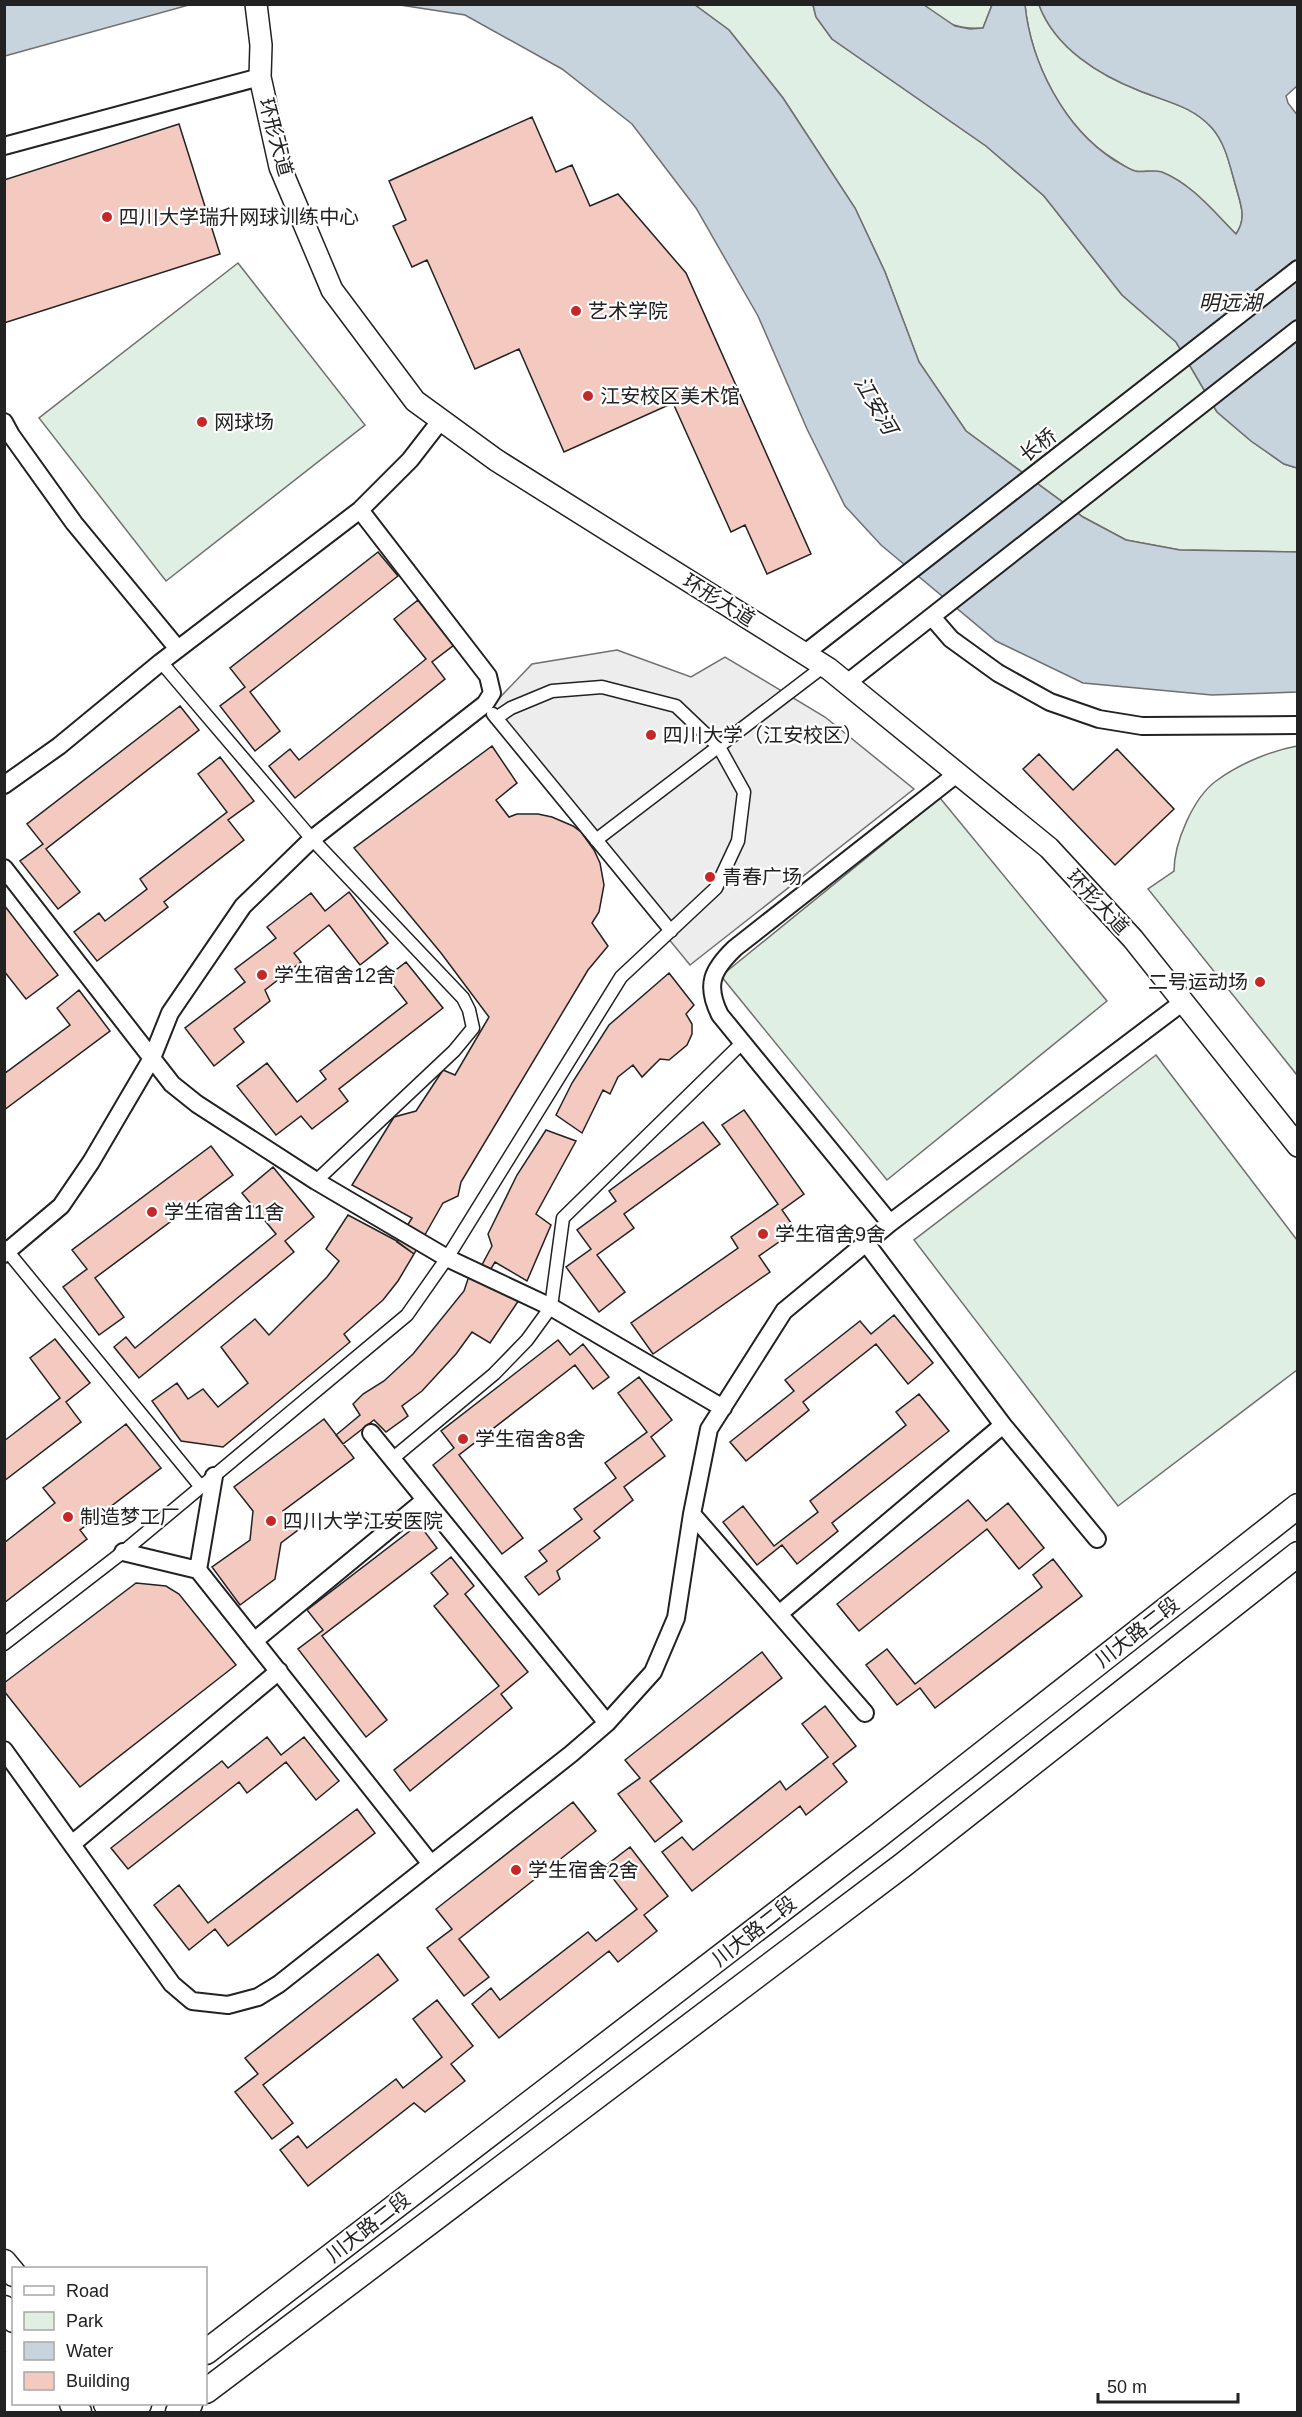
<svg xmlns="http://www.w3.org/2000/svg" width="1302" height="2417" viewBox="0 0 1302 2417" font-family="Helvetica,'Noto Sans SC',sans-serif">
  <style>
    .green { fill: #e0efe3; stroke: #6f6f6f; stroke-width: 1.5 }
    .parking { fill: #ededed; stroke: #6f6f6f; stroke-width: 1.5 }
    .water { fill: #c7d3dd; stroke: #6f6f6f; stroke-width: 1.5 }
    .building { fill: #f3c9c0; stroke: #222; stroke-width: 1.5 }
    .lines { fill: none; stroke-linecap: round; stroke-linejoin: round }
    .pedestrian-casing { stroke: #222; stroke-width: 15 }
    .minor-casing { stroke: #222; stroke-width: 20 }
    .tertiary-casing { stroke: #222; stroke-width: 24 }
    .secondary-casing { stroke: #222; stroke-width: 27 }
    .pedestrian { stroke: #fff; stroke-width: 12 }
    .minor { stroke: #fff; stroke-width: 16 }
    .tertiary { stroke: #fff; stroke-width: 21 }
    .secondary { stroke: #fff; stroke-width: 24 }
    .power { stroke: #c62828; stroke-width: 1.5; stroke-dasharray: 21 4.5 3 4.5; stroke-linecap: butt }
    .poi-dot { fill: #c62828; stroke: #fff; stroke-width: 2 }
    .labels { text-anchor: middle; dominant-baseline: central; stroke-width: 4.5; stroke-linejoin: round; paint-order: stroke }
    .street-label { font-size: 20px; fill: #222; stroke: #fff }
    .poi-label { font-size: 20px; fill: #222; stroke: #fff; text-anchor: start }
    .water-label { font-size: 21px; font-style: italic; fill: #222; stroke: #fff }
  </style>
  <rect width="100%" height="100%" fill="#fff"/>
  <!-- green -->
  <path class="green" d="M695,5H813L816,17L832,39L986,146L1044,196L1122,295L1176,342L1217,412L1251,441L1284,464L1297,468V552L1180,550L1126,540L1083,517L966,431L919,362L885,272L855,208L783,98L729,30Z
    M924,5H992L983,28C961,30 937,22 924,5Z
    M1025,5H1039C1055,48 1099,75 1140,91C1167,102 1193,106 1212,128C1227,145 1230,167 1236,187C1241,206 1247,218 1236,234C1214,212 1192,184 1162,173C1154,169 1143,173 1135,171C1128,169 1120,163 1115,160C1064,128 1031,63 1025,5Z
    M238,263L365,425L166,581L39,418Z
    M1297,746H1298L1297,1075L1148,889L1174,871C1174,843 1193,798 1216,781C1239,764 1270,751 1297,746Z
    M940,798L1107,1001L887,1180L721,976Z
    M1156,1055L1297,1240V1370L1118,1506L914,1240Z"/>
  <!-- parking -->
  <path class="parking" d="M617,650L691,677L725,657L825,717L914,789L690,965L484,714L532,664Z"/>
  <!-- water -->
  <path class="water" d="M5,4H189V5L5,56Z
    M400,5H695L729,30L783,98L855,208L885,272L919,362L966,431L1083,517L1126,540L1180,550L1297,552V692L1212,695L1083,683L996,641L881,545L845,506L807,429L758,316L696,208L632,124L562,69L465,15Z
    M813,5H924L955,26L970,29L983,28L992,5H1025C1031,63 1064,128 1114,160C1120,163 1128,169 1135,171C1143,173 1153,169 1162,172C1192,184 1214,212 1236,234C1247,218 1241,205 1236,187C1230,167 1226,144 1212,128C1192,106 1167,102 1140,91C1099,75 1055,48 1039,5H1297V86L1286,96L1288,103L1298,116L1297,468L1284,464L1251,441L1217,412L1176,342L1122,295L1044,196L986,146L832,39L816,17Z"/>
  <!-- building -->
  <path class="building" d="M532,117L556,172L572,165L590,206L618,194L686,273L811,554L767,574L745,525L731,532L673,403L564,452L519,349L475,369L427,260L412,267L393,226L406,220L389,181Z
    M179,124L220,254L4,323V180Z
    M378,552L398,576L250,692L280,731L255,751L220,706L245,687L230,668Z
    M418,600L454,645L432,662L445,679L295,798L269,766L290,749L299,760L426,659L394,619Z
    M180,706L199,730L46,849L80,892L58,909L20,861L43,844L27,824Z
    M492,746L517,783L496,800L509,817L517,814H538L552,817L573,826L581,832L594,850L600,863L604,885L599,912L592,923L608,946L588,970L461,1182L458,1196L443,1203L414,1254L397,1242L412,1218L352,1185L394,1117L416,1111L443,1070L455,1075L489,1017L441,953L354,848Z
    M1117,749L1174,809L1115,865L1023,769L1039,754L1073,790Z
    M220,757L254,801L228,820L244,840L164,902L168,907L97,961L74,932L99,913L105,921L147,889L140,879L227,812L198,774Z
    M349,892L388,943L360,965L329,925L294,953L301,962L265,990L270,1001L234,1029L244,1042L214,1066L185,1028L245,982L235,969L276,938L267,927L311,893L325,911Z
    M4,905L58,975L26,999L4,971Z
    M406,962L443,1008L339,1089L348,1101L312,1129L301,1116L276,1135L237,1086L267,1063L297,1102L326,1079L320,1071L407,1003L387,977Z
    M669,973L694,1005L686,1014L692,1024V1034L687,1045L669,1060L660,1059L642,1077L633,1065L618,1077L610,1094L603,1090L582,1133L556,1115L572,1083L609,1025Z
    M79,990L110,1031L4,1110V1074L70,1025L57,1008Z
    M744,1110L804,1194L782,1210L796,1230L759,1256L770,1272L653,1354L631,1323L738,1248L731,1237L778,1204L722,1125Z
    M703,1122L720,1144L624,1214L634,1228L597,1255L625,1292L599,1312L566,1267L591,1249L577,1230L616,1201L609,1191Z
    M546,1130L576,1141L536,1214L551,1225L527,1281L495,1262L484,1280L476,1276L492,1246L488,1234L517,1175Z
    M211,1146L233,1175L95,1278L124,1317L99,1335L63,1287L87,1269L72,1250Z
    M273,1167L314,1217L285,1241L294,1252L139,1378L114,1347L126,1337L135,1348L276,1234L242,1193Z
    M348,1215L395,1240L414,1254L398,1281L383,1300L344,1334L350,1342L223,1447L181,1441L152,1401L177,1383L188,1399L203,1389L218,1407L248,1383L221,1347L255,1319L269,1335L327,1277L339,1261L326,1249Z
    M470,1273L519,1300L490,1343L472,1332L456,1354L422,1391L402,1406L408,1416L386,1432L374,1420L343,1444L336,1435L360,1415L353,1404L363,1394L384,1381L413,1354L464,1291Z
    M894,1315L933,1363L908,1384L876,1344L803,1402L809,1410L746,1461L730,1442L794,1391L785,1380L860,1321L871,1334Z
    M55,1339L90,1383L66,1402L81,1422L4,1481V1441L60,1398L30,1358Z
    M558,1340L570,1355L583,1344L609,1377L593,1389L575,1365L459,1455L523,1538L502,1554L433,1465L454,1448L441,1431Z
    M639,1377L672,1420L651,1437L665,1456L624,1487L633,1500L594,1531L600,1538L557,1571L560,1579L539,1595L525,1577L547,1561L539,1551L582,1519L574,1509L616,1478L605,1463L647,1432L618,1393Z
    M919,1394L949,1431L832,1523L838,1531L797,1564L782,1545L757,1565L723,1522L743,1506L774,1546L818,1512L810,1501L906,1425L896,1412Z
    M324,1419L354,1458L283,1511L298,1530L281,1543L275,1579L240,1605L212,1567L250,1540L253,1511L234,1487Z
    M126,1424L161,1468L80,1530L87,1539L4,1603V1543L55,1503L43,1488Z
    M968,1500L986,1521L1008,1503L1044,1548L1019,1569L987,1529L859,1631L837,1604Z
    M419,1524L437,1548L322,1636L387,1720L366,1737L298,1649L323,1630L307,1610Z
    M451,1557L474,1586L465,1594L528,1672L501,1694L512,1708L410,1791L394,1770L499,1686L434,1606L448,1594L431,1573Z
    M1053,1559L1082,1596L935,1708L920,1688L897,1705L866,1665L887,1649L915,1684L1042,1587L1033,1575Z
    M136,1583L166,1586L179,1594L236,1665L80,1787L4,1691V1683Z
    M762,1652L782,1678L650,1781L682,1821L655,1842L618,1794L640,1778L625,1760Z
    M825,1706L856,1746L833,1764L847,1782L806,1815L800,1806L692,1891L662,1852L682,1837L693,1850L780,1781L786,1790L828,1757L802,1724Z
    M267,1737L281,1755L304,1737L339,1781L316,1800L286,1762L247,1793L239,1782L128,1869L111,1848L222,1761L228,1768Z
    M573,1802L596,1831L459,1939L489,1977L464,1996L427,1948L452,1929L436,1909Z
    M357,1809L375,1833L228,1946L215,1929L189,1950L154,1905L179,1885L208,1923Z
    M630,1847L668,1896L644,1915L657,1931L618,1962L609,1951L499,2038L472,2004L491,1988L500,2000L588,1932L596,1941L637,1909L604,1867Z
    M378,1954L398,1980L263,2085L293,2123L272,2139L235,2092L258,2074L245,2058Z
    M437,2000L473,2046L451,2064L465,2081L425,2112L414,2103L308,2186L280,2150L298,2136L307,2148L396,2079L403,2088L442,2057L413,2019Z"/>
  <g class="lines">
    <!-- pedestrian casing -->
    <g class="pedestrian-casing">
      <path id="pedestrian" d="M161,662L312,839L463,998L469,1010L473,1028L454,1051L316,1181
        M493,714L671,931
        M596,840L824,666
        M4,1247L201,1487
        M392,1459L494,1374L527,1340L551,1307L563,1218L742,1043
        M4,1644L123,1552L407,1315L447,1258L621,977L716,888L738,841L744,792L719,747L676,706L602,687L552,691L511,708L496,718"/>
    </g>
    <!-- minor casing -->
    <g class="minor-casing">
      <path id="minor" d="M4,146L260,77
        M4,422L11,435L74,523L178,649
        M932,617L951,639L998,673L1050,702L1099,719L1142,726L1298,725
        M804,654L1298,269
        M847,683L1298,329
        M4,785L59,746L161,662L360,510L410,460L441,420
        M4,868L172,1084L197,1104L316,1181L447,1258L551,1307L723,1408
        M890,1223L1183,1002
        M866,1243L1003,1425L1097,1539
        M4,1254L61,1206L91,1162L152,1058L170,1013L243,906L312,839L485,704L492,693L488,676L360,510
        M371,1433L607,1723
        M692,1514L865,1713
        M123,1552L198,1570L431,1864
        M198,1570L214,1476
        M779,1614L1003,1425
        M254,1641L425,1500
        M4,1750L172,1984L192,2001L228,2005L258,1997L279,1984L571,1754L607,1723L653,1672L676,1618L692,1514L709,1429L784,1311L890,1223L720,1015C705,985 712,970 735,948L958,773
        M72,1844L279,1671"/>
    </g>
    <!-- tertiary casing -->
    <g class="tertiary-casing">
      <path id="tertiary" d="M256,4L261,45L260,77L280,167L332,290L415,401L496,460L829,669L1049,848L1133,939L1298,1146"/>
    </g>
    <!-- secondary casing -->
    <g class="secondary-casing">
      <path id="secondary" d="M4,2262L14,2274
        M4,2308L14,2320
        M206,2352L879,1835L1298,1506
        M206,2391L903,1865L1298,1554
        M72,2404L79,2412
        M106,2404L112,2412
        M127,2412L139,2404
        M178,2412L190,2404"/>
    </g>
    <!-- pedestrian -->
    <use href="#pedestrian" class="pedestrian"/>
    <!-- minor -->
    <use href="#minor" class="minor"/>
    <!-- tertiary -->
    <use href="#tertiary" class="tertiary"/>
    <!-- secondary -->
    <use href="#secondary" class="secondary"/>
    <!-- power -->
    <path class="power" d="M4,2351L6,2352"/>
  </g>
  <!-- markers -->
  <g class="poi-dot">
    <circle cx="107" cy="217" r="6"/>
    <circle cx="576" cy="311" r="6"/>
    <circle cx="588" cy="396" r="6"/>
    <circle cx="202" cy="422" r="6"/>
    <circle cx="651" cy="735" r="6"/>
    <circle cx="710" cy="877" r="6"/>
    <circle cx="262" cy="975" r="6"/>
    <circle cx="1260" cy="982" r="6"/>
    <circle cx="152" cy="1212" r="6"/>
    <circle cx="763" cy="1234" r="6"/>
    <circle cx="463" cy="1439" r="6"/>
    <circle cx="68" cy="1517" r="6"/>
    <circle cx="271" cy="1521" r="6"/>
    <circle cx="516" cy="1870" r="6"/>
  </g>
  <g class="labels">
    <!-- street labels -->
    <g class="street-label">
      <text transform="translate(276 137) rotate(75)">环形大道</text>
      <text transform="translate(1038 445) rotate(-38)">长桥</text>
      <text transform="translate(719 600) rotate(32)">环形大道</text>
      <text transform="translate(1098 902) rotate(47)">环形大道</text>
      <text transform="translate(1137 1632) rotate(-38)">川大路二段</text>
      <text transform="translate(754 1931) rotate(-38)">川大路二段</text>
      <text transform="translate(368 2227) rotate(-38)">川大路二段</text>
    </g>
    <!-- poi labels -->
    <g class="poi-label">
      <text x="119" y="217">四川大学瑞升网球训练中心</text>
      <text x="588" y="311">艺术学院</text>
      <text x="600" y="396">江安校区美术馆</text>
      <text x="214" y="422">网球场</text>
      <text x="663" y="735">四川大学（江安校区）</text>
      <text x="722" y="877">青春广场</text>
      <text x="274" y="975">学生宿舍12舍</text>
      <text x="1248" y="982" text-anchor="end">二号运动场</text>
      <text x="164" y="1212">学生宿舍11舍</text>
      <text x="775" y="1234">学生宿舍9舍</text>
      <text x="475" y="1439">学生宿舍8舍</text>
      <text x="80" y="1517">制造梦工厂</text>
      <text x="283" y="1521">四川大学江安医院</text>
      <text x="528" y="1870">学生宿舍2舍</text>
    </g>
    <!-- water labels -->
    <g class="water-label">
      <text x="1230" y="302">明远湖</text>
      <text transform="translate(876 405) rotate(60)">江安河</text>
    </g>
  </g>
  <!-- border -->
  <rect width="1302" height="2417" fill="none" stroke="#222222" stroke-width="12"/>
  <!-- legend -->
  <rect x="12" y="2267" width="195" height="138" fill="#ffffff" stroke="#a7a7a7" stroke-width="1.5"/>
  <rect x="24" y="2286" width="30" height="9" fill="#ffffff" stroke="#a7a7a7" stroke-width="1.5"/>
  <text x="66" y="2297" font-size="18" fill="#222222">Road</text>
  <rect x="24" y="2312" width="30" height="18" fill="#e0efe3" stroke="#a7a7a7" stroke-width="1.5"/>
  <text x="66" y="2327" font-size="18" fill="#222222">Park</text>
  <rect x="24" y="2342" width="30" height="18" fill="#c7d3dd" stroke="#a7a7a7" stroke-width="1.5"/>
  <text x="66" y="2357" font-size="18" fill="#222222">Water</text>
  <rect x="24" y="2372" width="30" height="18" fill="#f3c9c0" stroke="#a7a7a7" stroke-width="1.5"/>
  <text x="66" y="2387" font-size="18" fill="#222222">Building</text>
  <!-- scale -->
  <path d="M1098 2393v9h140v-9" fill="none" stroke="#222222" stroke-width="3"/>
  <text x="1107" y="2393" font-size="18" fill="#222222" stroke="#ffffff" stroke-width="4.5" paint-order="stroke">50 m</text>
</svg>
